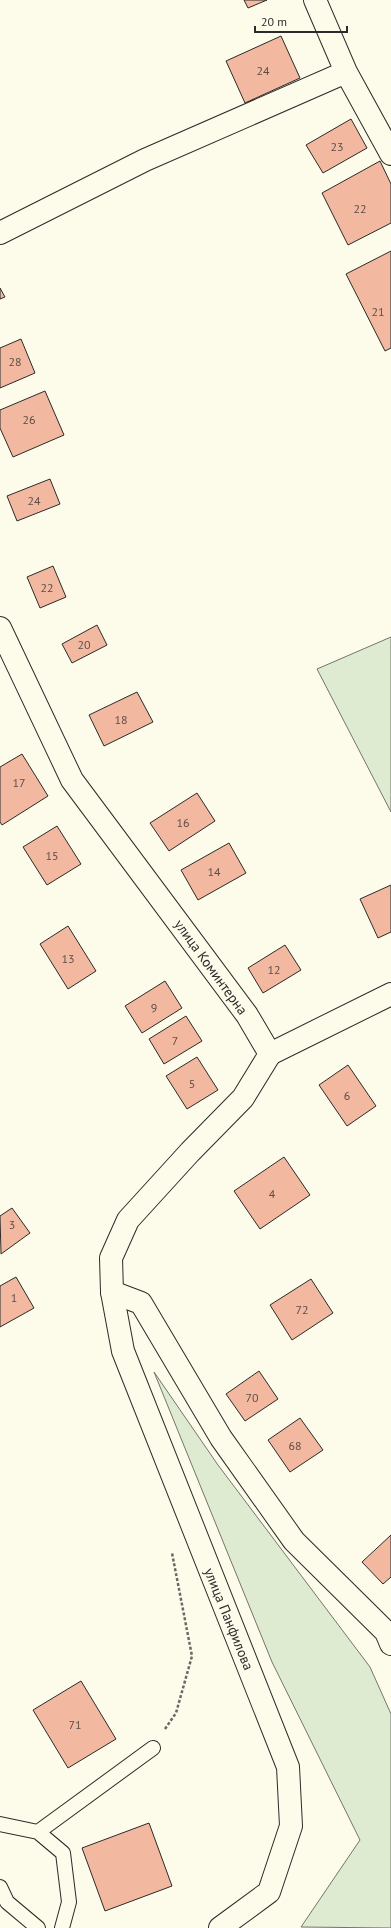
<svg xmlns="http://www.w3.org/2000/svg" width="391" height="1928" viewBox="0 0 391 1928" font-family="'PT Sans',sans-serif">
  <style>
    .green { fill: #deebd1; stroke: #74746e }
    .building { fill: #f2b8a0; stroke: #2b2b2b }
    .lines { fill: none; stroke-linecap: round; stroke-linejoin: round }
    .lane-casing { stroke: #2b2b2b; stroke-width: 16 }
    .street-casing { stroke: #2b2b2b; stroke-width: 24 }
    .secondary-casing { stroke: #2b2b2b; stroke-width: 24 }
    .path { stroke: #6a6964; stroke-width: 2.5; stroke-dasharray: 3 2; stroke-linecap: butt }
    .lane { stroke: #fdfbea; stroke-width: 14 }
    .street { stroke: #fdfbea; stroke-width: 22 }
    .secondary { stroke: #fdfbea; stroke-width: 22 }
    .labels { text-anchor: middle; dominant-baseline: central; stroke-width: 3; stroke-linejoin: round; paint-order: stroke }
    .number-label { font-size: 12px; fill: #5d4e48 }
    .street-label { font-size: 14px; fill: #2b2b2b; stroke: #fdfbea }
  </style>
  <rect width="100%" height="100%" fill="#fdfbea"/>
  <!-- green -->
  <path class="green" d="M391,637V812L317,669Z
    M154,1372L218,1465L370,1667L391,1714V1928L301,1927L360,1840L272,1662Z"/>
  <!-- building -->
  <path class="building" d="M244,0H267L248,8Z
    M281,36L300,78L245,103L226,61Z
    M351,119L367,148L323,173L306,145Z
    M380,161L391,184V223L348,245L322,193Z
    M391,251V348L385,351L346,274Z
    M0,288L5,297L0,299Z
    M21,339L35,373L0,388V348Z
    M45,391L64,435L13,457L0,428V410Z
    M50,479L60,504L17,521L7,496Z
    M53,566L66,597L40,608L27,577Z
    M97,625L107,645L72,663L62,644Z
    M137,692L153,722L104,746L89,715Z
    M22,754L48,796L2,825L0,822V767Z
    M197,793L215,821L169,851L150,823Z
    M57,826L81,864L47,885L23,847Z
    M229,843L246,873L198,900L181,870Z
    M391,885V932L378,938L360,899Z
    M68,926L96,971L68,989L40,944Z
    M285,945L301,970L263,993L248,968Z
    M165,981L182,1008L142,1033L125,1006Z
    M186,1016L202,1041L164,1064L149,1039Z
    M197,1057L218,1090L187,1109L166,1076Z
    M348,1065L376,1106L347,1126L319,1085Z
    M284,1157L310,1195L260,1229L234,1191Z
    M12,1208L30,1233L1,1254L0,1216Z
    M16,1277L34,1308L0,1327V1286Z
    M311,1279L333,1313L292,1340L270,1305Z
    M259,1371L278,1399L245,1421L226,1394Z
    M300,1418L323,1450L290,1472L268,1440Z
    M391,1535V1577L383,1584L362,1562Z
    M81,1681L116,1739L68,1768L33,1710Z
    M149,1823L172,1886L105,1911L82,1848Z"/>
  <g class="lines">
    <!-- lane casing -->
    <g class="lane-casing">
      <path id="lane" d="M0,1824L38,1832L63,1853L69,1902L62,1928
        M38,1832L153,1748
        M0,1887L7,1902L38,1928"/>
    </g>
    <!-- street casing -->
    <g class="street-casing">
      <path id="street" d="M315,0L346,72L391,154
        M0,233L145,160L346,72
        M270,1054L391,994
        M112,1292L141,1303L221,1438L294,1541L386,1632L391,1644"/>
    </g>
    <!-- secondary casing -->
    <g class="secondary-casing">
      <path id="secondary" d="M0,628L72,780L247,1015L270,1054L243,1098L190,1152L128,1220L111,1258L112,1292L123,1351L288,1767L291,1826L269,1892L220,1928"/>
    </g>
    <!-- path -->
    <path class="path" d="M165,1729L176,1713L192,1656L172,1553"/>
    <!-- lane -->
    <use href="#lane" class="lane"/>
    <!-- street -->
    <use href="#street" class="street"/>
    <!-- secondary -->
    <use href="#secondary" class="secondary"/>
  </g>
  <g class="labels">
    <!-- number labels -->
    <g class="number-label">
      <text x="263" y="70">24</text>
      <text x="337" y="146">23</text>
      <text x="360" y="208">22</text>
      <text x="378" y="311">21</text>
      <text x="15" y="361">28</text>
      <text x="29" y="419">26</text>
      <text x="34" y="500">24</text>
      <text x="47" y="587">22</text>
      <text x="84" y="644">20</text>
      <text x="121" y="719">18</text>
      <text x="19" y="782">17</text>
      <text x="183" y="822">16</text>
      <text x="52" y="855">15</text>
      <text x="214" y="871">14</text>
      <text x="68" y="958">13</text>
      <text x="274" y="969">12</text>
      <text x="154" y="1007">9</text>
      <text x="175" y="1040">7</text>
      <text x="192" y="1083">5</text>
      <text x="347" y="1095">6</text>
      <text x="272" y="1193">4</text>
      <text x="12" y="1224">3</text>
      <text x="14" y="1297">1</text>
      <text x="302" y="1309">72</text>
      <text x="252" y="1397">70</text>
      <text x="295" y="1445">68</text>
      <text x="75" y="1724">71</text>
    </g>
    <!-- street labels -->
    <g class="street-label">
      <text transform="translate(211 967) rotate(54)">улица Коминтерна</text>
      <text transform="translate(229 1619) rotate(68)">улица Панфилова</text>
    </g>
  </g>
  <!-- scale -->
  <path d="M255 26v6h92v-6" fill="none" stroke="#2b2b2b" stroke-width="2"/>
  <text x="261" y="26" font-size="12" fill="#2b2b2b" stroke="#fdfbea" stroke-width="3" paint-order="stroke">20 m</text>
</svg>
